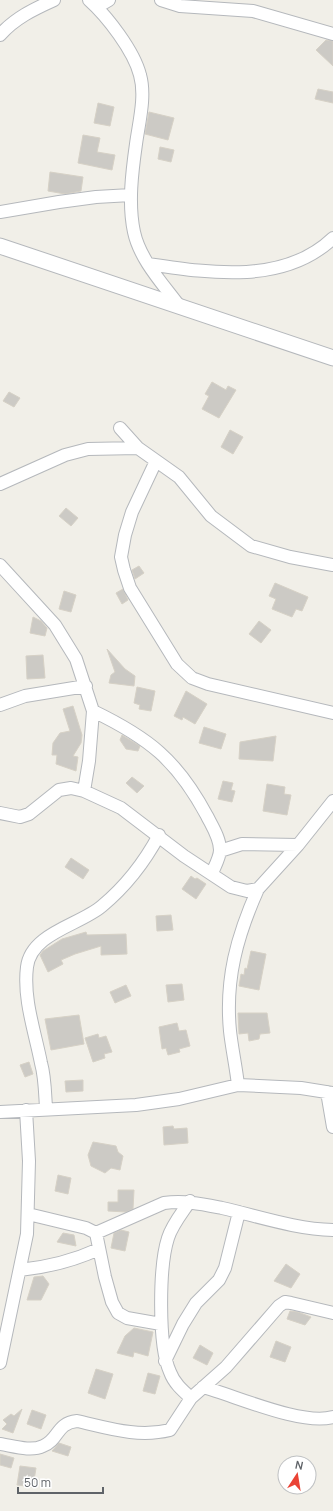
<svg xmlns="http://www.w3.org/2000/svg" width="333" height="1511" viewBox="0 0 333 1511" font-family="Manrope,sans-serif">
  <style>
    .building { fill: #cccac5; stroke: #d6d1c6 }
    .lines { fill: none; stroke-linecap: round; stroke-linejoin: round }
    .minor-casing { stroke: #b5b8bc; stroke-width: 14 }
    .tertiary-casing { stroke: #b5b8bc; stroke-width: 17 }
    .minor { stroke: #fff; stroke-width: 12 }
    .tertiary { stroke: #fff; stroke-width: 15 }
  </style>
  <rect width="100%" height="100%" fill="#f1efe8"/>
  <!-- building -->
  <path class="building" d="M326,40L333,41V66L316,50Z
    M318,89L333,92V103L315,99Z
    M98,103L114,107L110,126L94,123Z
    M149,112L174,118L168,140L145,134Z
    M83,135L100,138L97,152L115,155L112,170L78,163Z
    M160,147L174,150L171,162L158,159Z
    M50,172L83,177L81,191L65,194L48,191Z
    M212,382L226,390L228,386L236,390L219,418L202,409L209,396L205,394Z
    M9,392L20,398L14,407L3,401Z
    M230,430L243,437L233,454L221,447Z
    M66,508L78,518L71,526L59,516Z
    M139,566L144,573L135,579L132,570Z
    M275,583L308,597L302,611L296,609L292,617L272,609L276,599L269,596Z
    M123,589L128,600L122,604L116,593Z
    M64,591L76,595L71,612L59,609Z
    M33,617L41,621L47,628L45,636L30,633Z
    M259,621L271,630L261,643L249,634Z
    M107,649L125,669L135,676L134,686L109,683L111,675L115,672Z
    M43,655L45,678L27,679L26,656Z
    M137,687L155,691L151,711L139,709L140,705L134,703Z
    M186,691L207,704L195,724L183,717L182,720L174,716Z
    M73,706L82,735L81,743L73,756L78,757L76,771L56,764L57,755H52L53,743L60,733L70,731L63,709Z
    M204,727L226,734L221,749L199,743Z
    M122,735L140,746L138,751L126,749L120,740Z
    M276,736L273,761L239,759L240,742Z
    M132,777L144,786L137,793L126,783Z
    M223,781L233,783L231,790L235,791L232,802L218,799Z
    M267,784L285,787L284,794L291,795L287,815L263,811Z
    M71,858L89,870L83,879L65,867Z
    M191,876L195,879L197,878L206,884L196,899L182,889Z
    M171,915L173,930L157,931L156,916Z
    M86,932L87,935L126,934L127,954L101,955V946L75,954L61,960L63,964L48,972L40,955L43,951L62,939Z
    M251,951L266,954L259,990L239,986L241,974L244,975L245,968L247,969Z
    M182,984L184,1000L168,1002L166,985Z
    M126,985L131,996L115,1003L110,992Z
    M238,1013H267L270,1033L260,1034L259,1039L249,1041L248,1033L239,1034Z
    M79,1015L84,1044L51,1050L45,1019Z
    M177,1023L179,1031L186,1030L190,1046L179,1049L180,1052L168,1055L166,1048L162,1049L159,1027Z
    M98,1034L99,1038L106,1036L112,1052L104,1054L105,1058L93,1062L85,1038Z
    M29,1062L33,1074L25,1077L20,1065Z
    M83,1080V1091L66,1092L65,1081Z
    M173,1126L174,1129L187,1128L188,1143L164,1145L163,1127Z
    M93,1142L116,1146L118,1152L123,1156L120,1170L111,1168L105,1173L91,1166L88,1155Z
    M58,1175L71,1178L68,1194L55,1191Z
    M118,1190H134L133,1209L126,1212L108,1211V1202H118Z
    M121,1230L129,1232L125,1251L111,1248L114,1233Z
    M63,1233L74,1235L76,1246L57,1242Z
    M286,1264L300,1274L291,1288L274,1281Z
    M43,1276L49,1284L41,1300H27L34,1277Z
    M290,1311L298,1312L311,1317L305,1325L287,1319Z
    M134,1328L153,1332L148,1356L134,1352L133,1357L117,1353L125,1336Z
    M276,1341L291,1347L285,1362L270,1357Z
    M200,1345L213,1353L207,1365L193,1358Z
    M96,1369L113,1374L105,1399L88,1393Z
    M148,1373L160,1376L155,1394L143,1391Z
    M22,1409L13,1433L2,1429L7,1424L3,1420L11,1414L14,1416Z
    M32,1410L46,1415L41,1429L27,1424Z
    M59,1443L71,1447L68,1456L52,1451Z
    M0,1454L14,1458L11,1468L0,1465Z
    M20,1466L36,1468L33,1487L17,1485Z"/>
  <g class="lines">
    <!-- minor casing -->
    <g class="minor-casing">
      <path id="minor" d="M89,0C107,16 134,51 140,75C146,96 139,122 136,144C132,172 128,204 134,232C140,260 163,284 180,307
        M161,0L180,6L253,11L333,34
        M97,7L109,0
        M0,35C15,18 34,9 54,0
        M0,212L59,202L96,197L131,195
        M148,264C209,273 284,285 333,238
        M120,428L138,448L179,477L211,516L251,546L290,557L333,565
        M156,461L132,512L125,535L121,557L124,570L130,588L177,664L192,678L208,684L333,713
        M0,484L65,455L88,449L138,448
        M0,565L55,625L76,659L93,711L89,761L84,791
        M0,705L25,696L86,686
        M93,711C149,738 177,760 207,816C212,826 220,838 220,850C220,857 215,866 212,873
        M0,813L20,817L29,814L59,790L71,788L84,791L121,808L184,856L231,887L247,891L258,889L298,845L333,801
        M220,851L242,844L298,845
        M238,1085C236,1067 232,1049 230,1031C225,979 237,936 258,889
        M327,1092L333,1127
        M46,1108C45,1093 45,1077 41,1063C35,1032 23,999 27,967C31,933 80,925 102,906C126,886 144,863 159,835
        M0,1112L136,1105L179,1099L238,1085L301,1088L333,1093
        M190,1201C182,1213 172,1225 168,1238C159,1266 158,1346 170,1372C174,1383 182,1390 191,1398
        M28,1214L86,1228L96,1233L105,1277L112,1302L118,1313L127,1318L161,1324
        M96,1233L164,1203C184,1200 202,1204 222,1208C258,1216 295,1229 333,1230
        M20,1270C48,1267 73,1261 99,1249
        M165,1361L183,1324L196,1303L219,1280L225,1268L239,1212
        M0,1363L27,1234L29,1161L26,1110
        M203,1387C236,1396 302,1426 333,1417
        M0,1444C13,1446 31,1452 43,1446C59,1440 56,1423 77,1421C108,1428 138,1438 170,1430L191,1398L226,1367L279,1306L285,1302L291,1303L333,1313"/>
    </g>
    <!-- tertiary casing -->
    <g class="tertiary-casing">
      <path id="tertiary" d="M0,246L333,358"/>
    </g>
    <!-- minor -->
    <use href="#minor" class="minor"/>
    <!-- tertiary -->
    <use href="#tertiary" class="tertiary"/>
  </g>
  <!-- north arrow -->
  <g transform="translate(297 1475) rotate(12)"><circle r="19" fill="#ffffff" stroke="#bfc1c3"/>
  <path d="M0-3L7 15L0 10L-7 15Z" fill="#ea4335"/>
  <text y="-6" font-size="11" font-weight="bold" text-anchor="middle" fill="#5f6368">N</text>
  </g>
  <!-- scale -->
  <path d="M18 1487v6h85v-6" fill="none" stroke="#5f6368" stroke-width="2"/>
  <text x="24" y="1487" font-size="12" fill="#5f6368" stroke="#ffffff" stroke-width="3" paint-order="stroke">50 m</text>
</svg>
